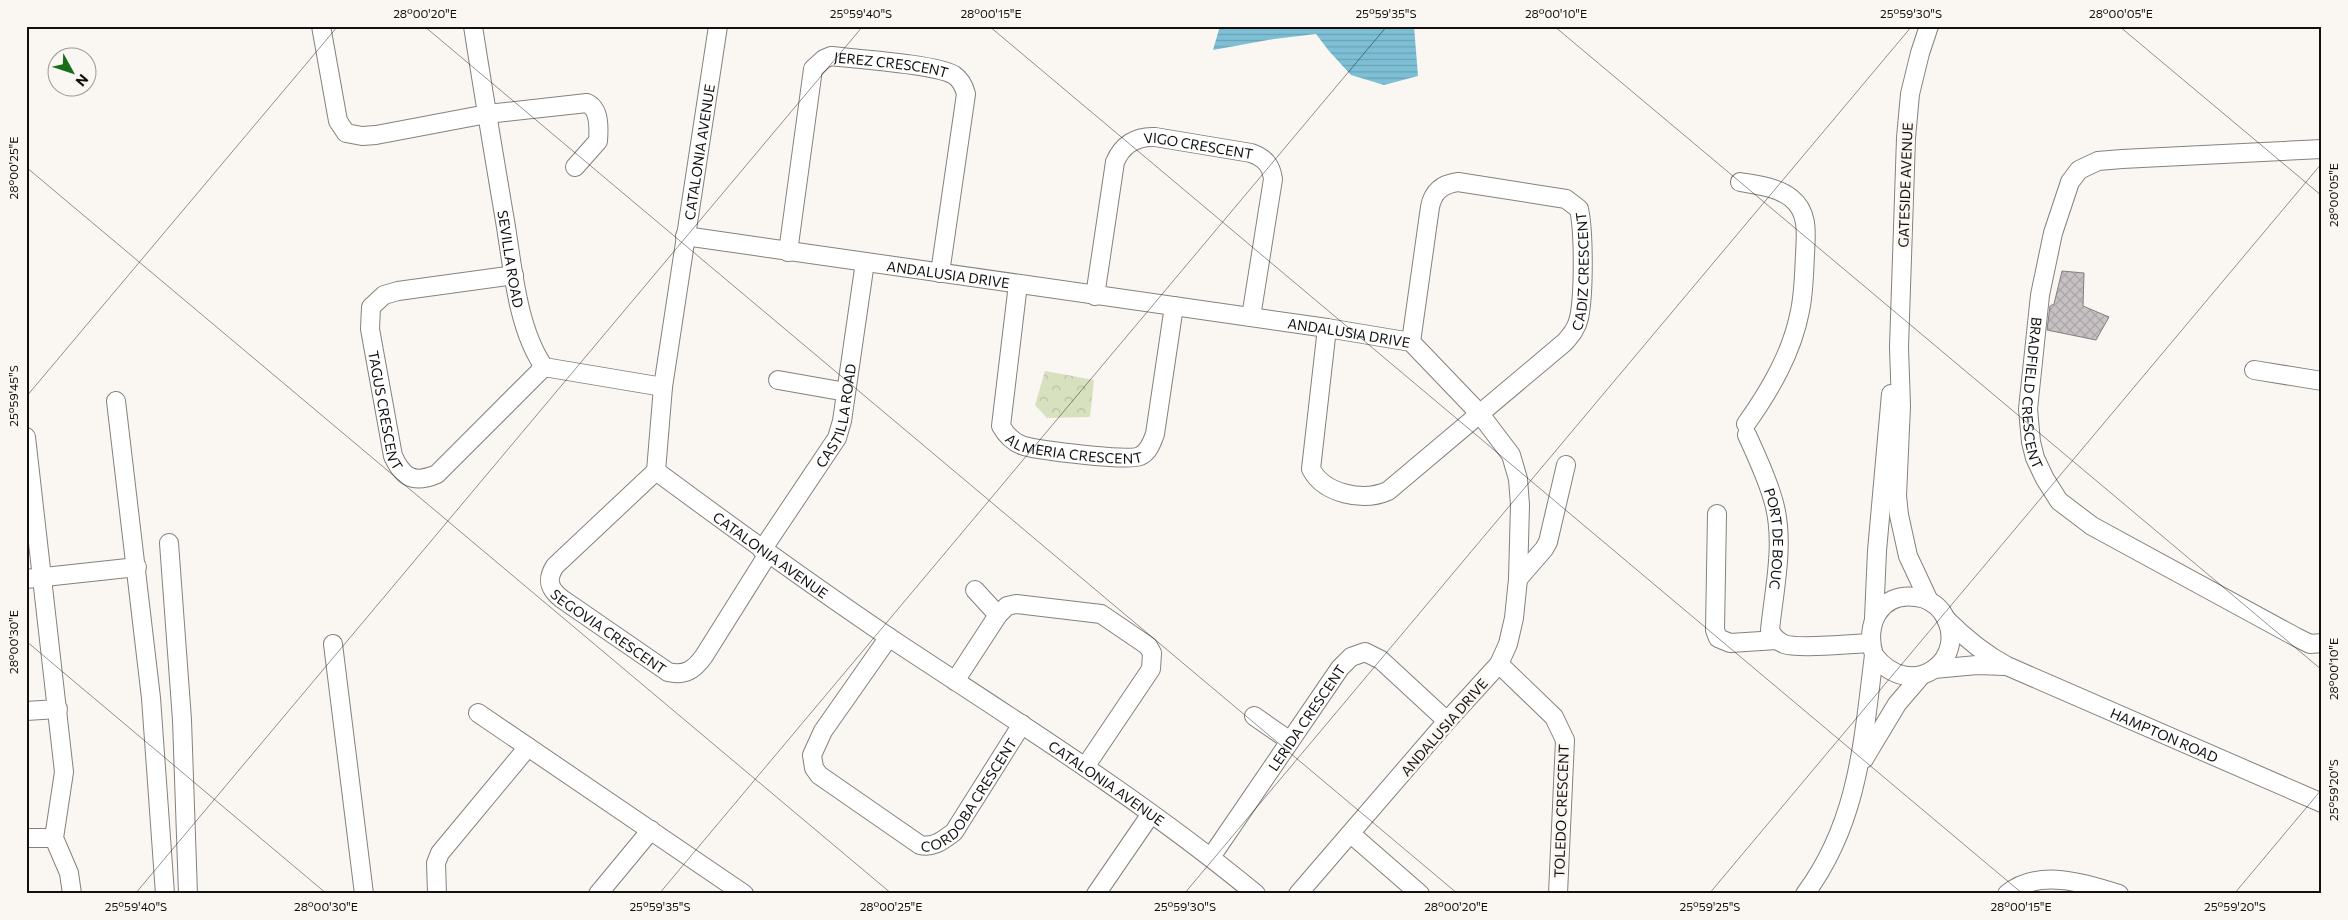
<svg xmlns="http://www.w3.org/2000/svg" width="2348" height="920" viewBox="0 0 2348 920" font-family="Commissioner,sans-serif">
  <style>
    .park { fill: url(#park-crowns) }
    .water { fill: url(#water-rules) }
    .building { fill: url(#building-cross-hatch); stroke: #837e80 }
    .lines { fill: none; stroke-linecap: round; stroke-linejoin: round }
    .minor-casing { stroke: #85827d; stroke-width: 20 }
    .minor { stroke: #fff; stroke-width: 18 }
    .ticks { fill: none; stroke: #12100f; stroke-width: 1; stroke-opacity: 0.45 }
    .labels { text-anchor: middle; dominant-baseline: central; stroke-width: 5; stroke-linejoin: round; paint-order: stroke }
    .street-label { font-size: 14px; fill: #12100f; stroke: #faf6f2 }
    .neatline { fill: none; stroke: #12100f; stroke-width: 2 }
    .ticks-label { font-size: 12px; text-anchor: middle; fill: #12100f }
  </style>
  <defs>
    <pattern id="park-crowns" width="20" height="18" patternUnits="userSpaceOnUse" patternTransform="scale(1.25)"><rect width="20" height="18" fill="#d8e1bf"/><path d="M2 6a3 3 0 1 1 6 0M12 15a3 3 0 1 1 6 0" fill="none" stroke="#b8c0a3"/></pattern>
    <pattern id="water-rules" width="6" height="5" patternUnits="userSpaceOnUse" patternTransform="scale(1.25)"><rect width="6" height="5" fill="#7ebfd5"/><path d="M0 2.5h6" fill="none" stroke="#6ca3b6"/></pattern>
    <pattern id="building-cross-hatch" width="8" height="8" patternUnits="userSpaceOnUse" patternTransform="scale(1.25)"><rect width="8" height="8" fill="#c7c1c4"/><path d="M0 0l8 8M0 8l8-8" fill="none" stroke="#aaa5a7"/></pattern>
  </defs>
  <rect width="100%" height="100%" fill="#faf6f2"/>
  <!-- park -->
  <path class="park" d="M1045,371L1094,380L1090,417L1047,418L1035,405Z"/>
  <!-- water -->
  <path class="water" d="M1220,26H1414L1418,76L1384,85L1351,75L1329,51L1316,34L1274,39L1213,50Z"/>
  <!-- building -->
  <path class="building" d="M2062,271L2084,273L2083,306L2109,317L2096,340L2047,330L2050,306L2054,304Z"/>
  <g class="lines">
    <!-- minor casing -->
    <g class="minor-casing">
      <g id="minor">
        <path d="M321,26L338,121L346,133L362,136L376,135L487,114L587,103C600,109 599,128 598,141L575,167"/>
        <path id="s1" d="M473,26C483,91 494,156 505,221C513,268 517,328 544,367L663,387"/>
        <path d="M1929,26L1920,53L1910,94L1906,138L1899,347L1901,406L1897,496L1899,515L1908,556L1929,601"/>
        <path id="s2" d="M2322,149L2122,159L2098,161L2079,170L2070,182L2053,233L2040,295L2028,409L2031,442L2035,458L2045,479L2059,501L2092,526L2296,637L2310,644L2322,643"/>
        <path d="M1740,182C1757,185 1777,187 1791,198C1809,212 1806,234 1805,254C1804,273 1804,292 1800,311C1792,353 1770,390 1746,424"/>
        <path id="s3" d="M685,236L1327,328L1411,342L1480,414L1511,455L1518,479L1520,505L1518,579L1514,618L1508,644L1499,664L1447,721L1298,894"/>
        <path id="s4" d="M788,252L813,69L824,59L831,56C856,59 936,64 954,75C961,80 964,86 966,94L940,273"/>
        <path id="s5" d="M514,275L398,291L384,295L371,307L370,329L393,456C403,478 414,484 437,474L544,367"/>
        <path id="s6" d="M1018,284L1001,426C1006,435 1014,443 1024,446C1039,450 1129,462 1140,456C1149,452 1152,442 1155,434L1174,306"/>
        <path id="s7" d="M1095,296L1115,162C1122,145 1136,136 1155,137L1251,153C1265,158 1271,165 1273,179L1251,317"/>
        <path id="s8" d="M1327,328L1311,469C1324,494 1363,502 1388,491L1565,342C1571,335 1577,328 1579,318C1584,294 1584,232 1579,209L1566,199L1458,182C1443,184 1433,191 1430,207L1411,342"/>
        <path d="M2254,370L2322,381"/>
        <path d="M778,380L846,392"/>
        <path d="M116,401L151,698L165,894"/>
        <path id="s9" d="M1747,435C1757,457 1768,480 1774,503C1785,543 1774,590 1770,630C1773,637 1777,641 1784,644C1797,649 1852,644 1870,643"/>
        <path d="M26,437L64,772L54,838L69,873L72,894"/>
        <path id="s10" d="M656,471C733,528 810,584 890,638C1014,720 1141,799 1256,894"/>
        <path id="s11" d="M656,471L555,566C546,580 549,589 562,599L668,672C685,676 694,670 704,656L768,554"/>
        <path id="s12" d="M656,471L663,387L718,26"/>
        <path d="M1717,514L1715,630L1718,638L1730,643L1777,640"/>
        <path d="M169,543L182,720L188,894"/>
        <path id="s13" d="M762,550L837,438L842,421L865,262"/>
        <path d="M26,579L137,567"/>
        <path d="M1518,579L1544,549L1548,542L1566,465"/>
        <path d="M975,590L998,615"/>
        <path d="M1874,618L1877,551L1891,394"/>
        <path id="s14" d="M1946,619C1965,638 1983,653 2007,666L2322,803"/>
        <path id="s15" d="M889,637L823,731L812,755L814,768L819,775L920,845C934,848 943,840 954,832L1022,724"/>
        <path d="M333,644L364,894"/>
        <path d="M1499,664L1554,717L1565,740L1558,894"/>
        <path d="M1934,669L1977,665L2004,666"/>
        <path d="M955,681L998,615L1007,606L1016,604L1101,614L1148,646L1152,653L1151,669L1085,767"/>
        <path d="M26,711L58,709"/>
        <path d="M478,713L744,894"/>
        <path d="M1254,716L1290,741"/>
        <path d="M1864,759L1897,704L1921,676"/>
        <path d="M1351,834L1420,894"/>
        <path d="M26,838H54"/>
        <path id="s16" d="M1211,857L1340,668L1351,657L1365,652L1381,660L1447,721"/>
        <path d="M437,894L436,863L440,853L528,747"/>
        <path d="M598,894L651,830"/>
        <path d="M1096,894L1151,814"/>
        <path d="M1805,894C1859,821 1863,741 1874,655C1864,625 1880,592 1916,597C1926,598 1936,604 1942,612C1973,657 1912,705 1874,655"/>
        <path d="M2007,894C2038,868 2085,883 2119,894"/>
      </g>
    </g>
    <!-- minor -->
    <use href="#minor" class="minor"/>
  </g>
  <!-- ticks -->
  <path class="ticks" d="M424,26L1458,894M989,26L2023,894M1554,26L2322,670M2119,26L2322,196M26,167L892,894M26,397L338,26M26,641L327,894M135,894L863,26M659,894L1387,26M1184,894L1912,26M1709,894L2322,163M2234,894L2322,789"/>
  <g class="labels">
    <!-- street labels -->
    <g class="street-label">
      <text stroke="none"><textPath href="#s4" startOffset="268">JEREZ CRESCENT</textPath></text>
      <text stroke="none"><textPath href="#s7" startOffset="230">VIGO CRESCENT</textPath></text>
      <text stroke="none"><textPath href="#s12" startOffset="322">CATALONIA AVENUE</textPath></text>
      <text transform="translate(1905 185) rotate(-88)">GATESIDE AVENUE</text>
      <text stroke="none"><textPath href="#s1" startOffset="236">SEVILLA ROAD</textPath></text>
      <text stroke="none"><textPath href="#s8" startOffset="535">CADIZ CRESCENT</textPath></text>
      <text stroke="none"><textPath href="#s3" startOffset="266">ANDALUSIA DRIVE</textPath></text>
      <text stroke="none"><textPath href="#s3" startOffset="671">ANDALUSIA DRIVE</textPath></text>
      <text stroke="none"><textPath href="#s2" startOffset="476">BRADFIELD CRESCENT</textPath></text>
      <text stroke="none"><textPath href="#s5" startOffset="254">TAGUS CRESCENT</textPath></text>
      <text stroke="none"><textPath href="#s13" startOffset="156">CASTILLA ROAD</textPath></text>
      <text stroke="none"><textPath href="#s6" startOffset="224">ALMERIA CRESCENT</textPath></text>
      <text stroke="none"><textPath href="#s9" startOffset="109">PORT DE BOUC</textPath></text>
      <text stroke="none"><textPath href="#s10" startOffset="142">CATALONIA AVENUE</textPath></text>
      <text stroke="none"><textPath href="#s11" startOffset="234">SEGOVIA CRESCENT</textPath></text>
      <text stroke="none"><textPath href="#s16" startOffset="169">LERIDA CRESCENT</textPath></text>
      <text transform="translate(1444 727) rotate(-49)">ANDALUSIA DRIVE</text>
      <text stroke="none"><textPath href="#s14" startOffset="249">HAMPTON ROAD</textPath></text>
      <text stroke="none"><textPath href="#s10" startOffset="548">CATALONIA AVENUE</textPath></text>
      <text stroke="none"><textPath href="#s15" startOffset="360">CORDOBA CRESCENT</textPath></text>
      <text transform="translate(1561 811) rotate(-88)">TOLEDO CRESCENT</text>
    </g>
  </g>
  <!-- border -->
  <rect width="2348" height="920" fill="none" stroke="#faf6f2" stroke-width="55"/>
  <!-- north arrow -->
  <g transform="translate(72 72) rotate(130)"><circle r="24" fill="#faf6f2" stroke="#9d9a97"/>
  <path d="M0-4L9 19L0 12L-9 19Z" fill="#166e18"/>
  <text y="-8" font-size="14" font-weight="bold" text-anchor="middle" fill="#12100f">N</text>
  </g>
  <rect x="28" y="28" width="2292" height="864" class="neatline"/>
  <g class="ticks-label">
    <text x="425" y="18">28°00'20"E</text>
    <text x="861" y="18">25°59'40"S</text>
    <text x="991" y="18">28°00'15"E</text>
    <text x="1386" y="18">25°59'35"S</text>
    <text x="1556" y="18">28°00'10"E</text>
    <text x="1911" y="18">25°59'30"S</text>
    <text x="2121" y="18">28°00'05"E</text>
    <text transform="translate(14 168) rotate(-90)" y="4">28°00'25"E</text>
    <text transform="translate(2334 195) rotate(-90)" y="4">28°00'05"E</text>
    <text transform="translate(14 396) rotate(-90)" y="4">25°59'45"S</text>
    <text transform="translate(14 642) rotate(-90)" y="4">28°00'30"E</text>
    <text transform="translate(2334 669) rotate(-90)" y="4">28°00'10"E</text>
    <text transform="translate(2334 790) rotate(-90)" y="4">25°59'20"S</text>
    <text x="136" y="911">25°59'40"S</text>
    <text x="326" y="911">28°00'30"E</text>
    <text x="660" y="911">25°59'35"S</text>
    <text x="891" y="911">28°00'25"E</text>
    <text x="1185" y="911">25°59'30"S</text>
    <text x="1456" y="911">28°00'20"E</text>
    <text x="1710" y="911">25°59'25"S</text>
    <text x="2021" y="911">28°00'15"E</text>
    <text x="2235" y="911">25°59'20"S</text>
  </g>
</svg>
